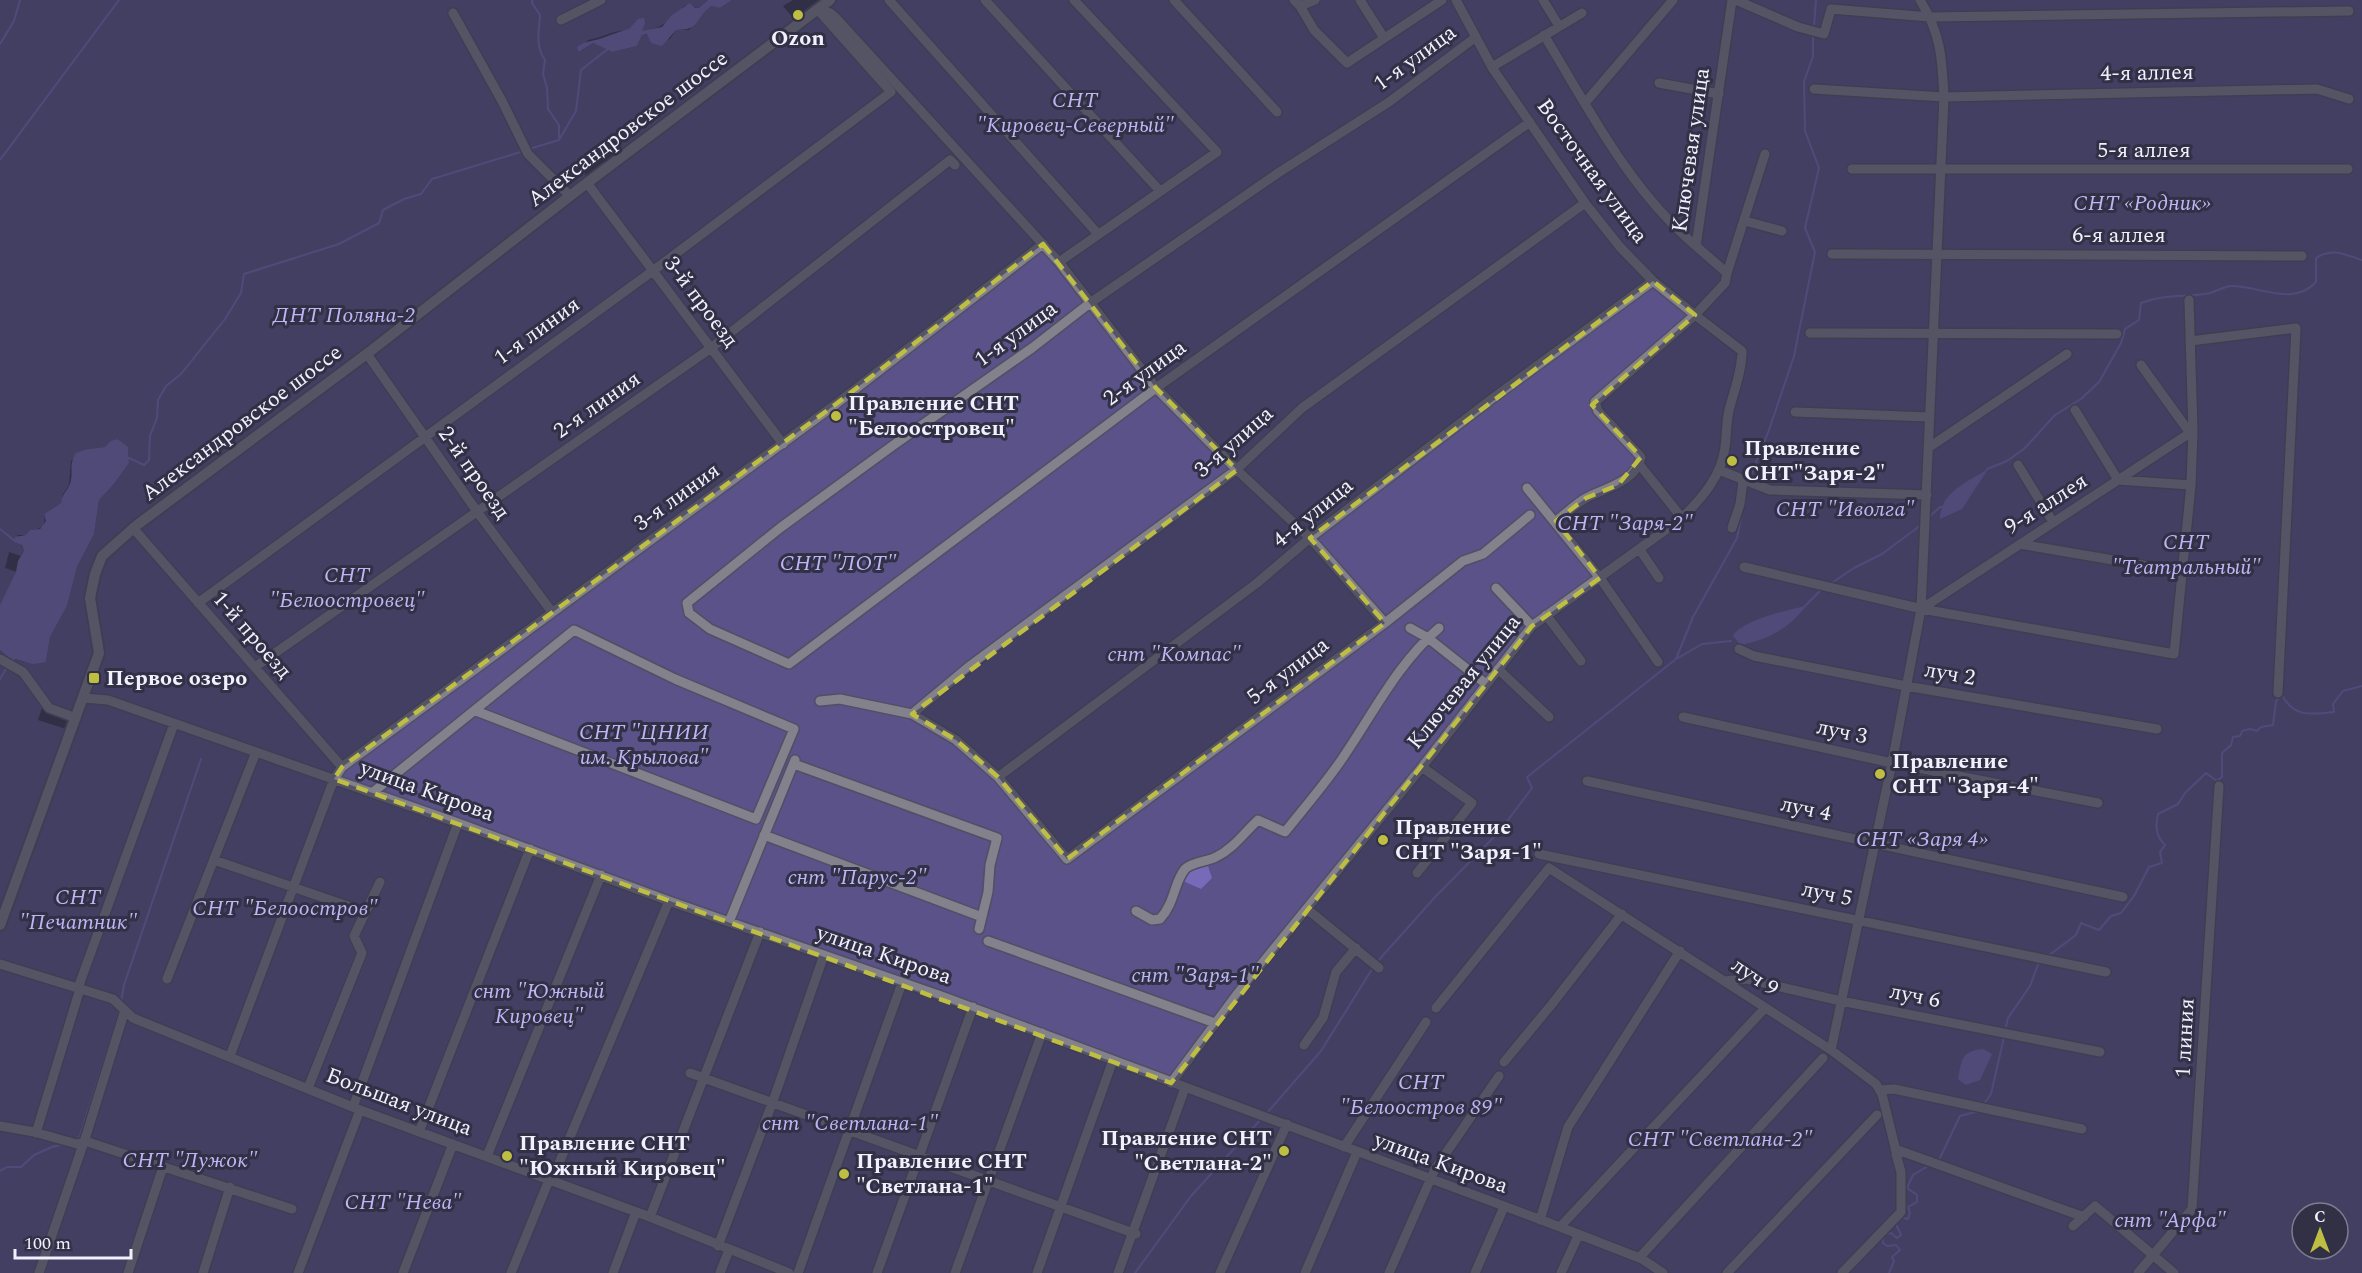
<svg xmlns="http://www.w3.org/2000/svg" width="2362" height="1273" viewBox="0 0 2362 1273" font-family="Spectral,serif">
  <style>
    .green { fill: #5a5288; fill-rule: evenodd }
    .water { fill: #776ab9 }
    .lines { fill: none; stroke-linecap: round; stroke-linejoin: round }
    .stream { stroke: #776ab9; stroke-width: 2 }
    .minor-casing { stroke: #514f63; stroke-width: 12 }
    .tertiary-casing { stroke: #514f63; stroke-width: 14 }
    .minor { stroke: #82818c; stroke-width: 9 }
    .tertiary { stroke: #82818c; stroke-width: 10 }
    .marked { fill: none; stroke: #bebf42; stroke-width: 4.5; stroke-dasharray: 12 8; stroke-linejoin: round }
    .poi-dot { fill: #bebf42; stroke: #323045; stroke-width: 2 }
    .labels { text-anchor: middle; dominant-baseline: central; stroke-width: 6; stroke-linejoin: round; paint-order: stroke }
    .poi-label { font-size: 22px; font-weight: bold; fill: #f1f0fe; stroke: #323045; text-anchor: start }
    .street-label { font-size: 22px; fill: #f1f0fe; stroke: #323045 }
    .park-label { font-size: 22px; font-style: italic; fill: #bdb6f6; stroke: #323045 }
  </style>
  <rect width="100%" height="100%" fill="#323045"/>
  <!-- green -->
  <path class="green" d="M0,0H708L699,8L684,6C674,18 660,30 642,31C634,32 628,30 619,31C608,33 601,38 588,40L580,52L593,43L612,52L637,46L642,35L648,34L651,43L670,39L676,30H689L702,13L711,6L720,8L732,0H793L783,6L799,25L833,0H2362V1273H0V650L8,657L12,664L14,659L25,662H46L50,637L67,606L77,567L94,534L99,500L114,484L129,463L128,447L118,439L105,447L88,449L71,461L69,485L63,494L61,503L44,514C46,526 42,529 30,530L27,535H17L24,551L21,556L9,552L5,568L17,572L0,605ZM606,152L622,157L586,183L584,168ZM44,702L76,718L72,731L38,720ZM2302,1213H2338V1249H2302Z"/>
  <!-- water -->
  <path class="water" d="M708,0H732L720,8L711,6C694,19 701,30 676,30L662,46L651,43L647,34L642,35L637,46L612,52L593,43L579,52L577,47C589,39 594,42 605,37C614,34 620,31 629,29L638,19L644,18L645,23L642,31L662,27L672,15L690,3L695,8H699Z
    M118,439L128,447L129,463L114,484L99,500L94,534L77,567L67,606L50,637L46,662L33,664L15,659L12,665L6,662L8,657L0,650V605L16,572L18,561L24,551L22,545L15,542V537L26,535L30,530L40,529L46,521L44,514L61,503C62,494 67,491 70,484C74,472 68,466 76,453L88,449L105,447L111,441Z
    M1988,469L1962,509L1940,519C1940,492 1968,482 1988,469Z
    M1806,606C1788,629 1769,639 1741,645L1733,636C1742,620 1788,610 1806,606Z
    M1208,866L1212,878L1201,889L1183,881L1189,871Z
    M1983,1049L1992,1054L1980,1080L1966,1085L1958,1079C1962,1060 1961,1051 1983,1049Z"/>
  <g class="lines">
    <!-- stream -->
    <path class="stream" d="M532,0V3L540,15C539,31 535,46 545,60L543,74L547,88L548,109L559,125V138
      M1814,27L1816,0
      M0,44L14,21L20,0
      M529,149L559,140L576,111L581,70L609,48
      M0,160L119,0
      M127,460L129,458L144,465L149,460L150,436L157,418L158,400L166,386L181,374L225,319L241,293L244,274L339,244L379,223L383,210L404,199L421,194L432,179L524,151
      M1987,469L2007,461L2025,448L2055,415L2081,399L2099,382L2121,343L2125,329L2139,320L2141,303C2168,293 2185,298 2210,293C2217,291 2225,286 2232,286C2260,286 2293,307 2316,282V258C2332,247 2346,255 2362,260
      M1749,480L1769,430L1794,356L1815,252L1805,228L1819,168L1805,131L1804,82L1813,56V35
      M1929,517L1940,507H1943
      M0,529L15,541
      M1830,584L1854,568L1882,554L1921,525
      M1805,606L1820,591
      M1678,658L1702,644L1731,641
      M0,679L7,667
      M2048,956L2076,935L2081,923L2099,930L2111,916L2121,913L2134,896L2149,867L2162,863L2160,852L2165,845C2156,836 2155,827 2158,814L2178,804L2185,793L2206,773L2217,781L2222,777V753L2231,745L2233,737L2240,736L2242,731L2250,729L2257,731L2261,727L2273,725L2276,701L2280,697H2283C2296,718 2311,714 2334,712L2333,704L2343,691L2362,686
      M1377,962L1436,896L1499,832L1532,788L1527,777L1676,659L1693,617L1737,538L1742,512
      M121,1002L124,985L201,759
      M2006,1027L2008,1018L2030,986L2039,962
      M1984,1104L1991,1094L2004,1037
      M1266,1114L1321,1051L1374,966
      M75,1140L80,1136L120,1010
      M1939,1160L1960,1116L1979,1111
      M0,1171L7,1167H21L34,1155L52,1147L65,1144
      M1899,1217L1908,1219L1910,1213L1908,1207L1917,1202V1195L1907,1188L1913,1175L1928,1166L1933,1167
      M1135,1273L1191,1196L1262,1118
      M1889,1273L1894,1261L1892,1257L1900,1250L1896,1245L1887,1246L1883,1243L1882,1236L1885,1234L1891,1233L1897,1238L1901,1235L1896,1224L1897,1222"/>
    <!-- minor casing -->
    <g class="minor-casing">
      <path id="minor" d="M889,0L1098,234
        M985,0L1160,191
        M1174,0L1277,112
        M1294,0L1300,6L1314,30L1347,63L1442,0
        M1360,0L1384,38
        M1456,0L1493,69L1585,203L1620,247L1653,281L1695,315L1595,402L1598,411L1641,457C1636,482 1605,488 1586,498C1575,504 1566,514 1556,521
        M1543,0L1559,26
        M1736,0L1798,27L1824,34L1831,9L1930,17L2349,11
        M1300,6L1315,0
        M819,9L830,13L836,18L1059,262L1156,388L1237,470L1310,538L1385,623
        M453,13L502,101L528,154L570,196
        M561,20L601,0
        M1544,35C1589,109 1629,189 1696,246
        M1476,37L1389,102L1278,173L1090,303L1032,348L895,444L780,528L687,603L689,613L710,629L789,664L1156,388L1530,122
        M1492,67L1582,13
        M1659,83L1719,94
        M1814,89L1944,97L2317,89L2349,99
        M1585,103L1673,0
        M1852,169H2348
        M587,183L783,444
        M1745,221L1782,231
        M1832,254L2302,256
        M1059,262L1217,152L1074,0
        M1727,273L1765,154
        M1810,333L2117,334
        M2190,341L2296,328L2278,693
        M367,354L478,513L552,612
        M2141,365L2190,433
        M2075,410L2118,480L2191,485
        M1795,412L1929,417
        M1928,448L2067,354
        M1639,464L1682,518
        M2018,465L2053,522
        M1719,470L1770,490L1927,495
        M1527,488L1600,578L1658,662
        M133,528L342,767
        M1732,528L1740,504L1743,481
        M2020,544L2183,572
        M1640,550L1659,578
        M1744,567L1922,609L2174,654L2191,485L2193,431L2189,300
        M1496,588L1532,626
        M198,603L654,270L891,92L818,10
        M1921,609L2193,431
        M1546,615L1581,661
        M1410,628L1428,638L1486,684
        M1739,649L1754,656L1906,686L2157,729
        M0,659L23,672L49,708L76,718
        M255,667L711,348L950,160L955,165
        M1498,669L1549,717
        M84,698L108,700L458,823L669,901L944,997L1560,1227L1642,1259L1663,1273
        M820,701L840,699L912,714L956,740L998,777L1067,859L1385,623L1463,561L1483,554L1530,515
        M912,714L971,665L1236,470L1302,408L1585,203
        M1683,717L1892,763L2098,803
        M794,764L997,838L990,865L988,892L979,929
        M998,777L1257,583L1310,538L1493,398L1653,281
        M1587,781L2123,897
        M372,793L574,630L675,679L794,729L756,819L476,711
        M764,835L982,917
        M1539,854L2106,972
        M214,860L365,912
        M1417,873L1472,803L1422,767
        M1307,909L1379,968
        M1136,911L1152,920L1160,919C1175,903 1174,882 1185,869C1192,862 1206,862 1216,857C1233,849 1244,833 1258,820L1285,832C1304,808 1325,784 1342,759C1373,714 1397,664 1439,628
        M729,922L795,760
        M988,941L1215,1023
        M0,964L113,999L133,1018L360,1110L650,1217L789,1273
        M167,979L256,752
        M1724,981L1747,979L1841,1001L2100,1052
        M78,988L174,724
        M1436,1008L1549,868L1831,1050L1876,1084L1882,1094L1896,1151
        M1304,1045L1323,1018L1336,972L1356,948
        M1831,1050L1892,763L1921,609L1944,97C1942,58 1941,34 1920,0
        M230,1056L334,779L342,767L836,404L1043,244
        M1504,1062L1552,1004L1622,914
        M690,1073L1136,1234
        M1171,1083L1238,993L1422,767L1532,626L1682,518C1701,499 1722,476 1725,447C1727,435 1726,423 1729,410C1734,391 1742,371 1742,351L1695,315L1725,283L1727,273L1696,246L1732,0
        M308,1088L362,953L354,936L380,882
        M1880,1090L1894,1089L2082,1129
        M353,1107L458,823
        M0,1126L34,1132L77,1144L88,1142L292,1209
        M419,1132L530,849
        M36,1133L80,989
        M1344,1147L1426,1022
        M1895,1149L2084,1217
        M487,1156L601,875
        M552,1180L669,901
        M650,1217L760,932
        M1540,1220L1568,1127L1680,951
        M2073,1226L2095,1206L2174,1273
        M1560,1227L1765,1008
        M718,1246L773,1101L824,955
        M1639,1258L1823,1058
        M39,1273L86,1136L125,1010
        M128,1273L163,1167
        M203,1273L230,1187
        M298,1273L360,1110
        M403,1273L453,1144
        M511,1273L549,1180
        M613,1273L636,1212
        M720,1273L729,1250
        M798,1273L902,983
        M877,1273L973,1007
        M955,1273L1042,1033
        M1037,1273L1113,1060
        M1118,1273L1185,1088
        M1220,1273L1287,1124
        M1305,1273L1357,1152
        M1389,1273L1435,1169L1499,1076
        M1475,1273L1504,1207
        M1561,1273L1579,1234
        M1727,1273L1877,1115
        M1842,1273L1901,1212V1172L1896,1154
        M2138,1273L2192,1209L2219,786"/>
    </g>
    <!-- tertiary casing -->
    <g class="tertiary-casing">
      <path id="tertiary" d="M0,925L99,653L90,598L95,574L102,556L137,525L368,353L579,189L830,0"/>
    </g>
    <!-- minor -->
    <use href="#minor" class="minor"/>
    <!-- tertiary -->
    <use href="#tertiary" class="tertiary"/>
  </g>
  <!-- marked area -->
  <path d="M0 0H2362V1273H0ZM1043,244L1156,388L1237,470L912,714L956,740L998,777L1067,859L1385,623L1310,538L1653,281L1695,315L1592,405L1641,457L1618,485L1586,498L1556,521L1600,578L1532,626L1171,1083L334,779L342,767L836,404Z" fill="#323045" fill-opacity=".55" fill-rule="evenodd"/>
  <path class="marked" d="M1043,244L1156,388L1237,470L912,714L956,740L998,777L1067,859L1385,623L1310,538L1653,281L1695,315L1592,405L1641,457L1618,485L1586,498L1556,521L1600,578L1532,626L1171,1083L334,779L342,767L836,404Z"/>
  <!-- markers -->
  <g class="poi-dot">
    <circle cx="798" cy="15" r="6"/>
    <circle cx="836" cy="416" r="6"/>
    <circle cx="1732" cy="461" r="6"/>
    <rect x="88" y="672" width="12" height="12" rx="3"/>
    <circle cx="1880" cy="774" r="6"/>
    <circle cx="1383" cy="840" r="6"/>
    <circle cx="1284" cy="1151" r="6"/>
    <circle cx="507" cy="1156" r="6"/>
    <circle cx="844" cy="1174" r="6"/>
  </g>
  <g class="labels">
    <!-- poi labels -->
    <g class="poi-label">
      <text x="798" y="38" text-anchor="middle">Ozon</text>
      <text x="848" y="403">Правление СНТ<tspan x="848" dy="25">"Белоостровец"</tspan></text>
      <text x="1744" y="448">Правление<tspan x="1744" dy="25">СНТ"Заря-2"</tspan></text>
      <text x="106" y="678">Первое озеро</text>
      <text x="1892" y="761">Правление<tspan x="1892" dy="25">СНТ "Заря-4"</tspan></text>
      <text x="1395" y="827">Правление<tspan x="1395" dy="25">СНТ "Заря-1"</tspan></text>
      <text x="1272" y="1138" text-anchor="end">Правление СНТ<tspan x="1272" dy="25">"Светлана-2"</tspan></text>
      <text x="519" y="1143">Правление СНТ<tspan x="519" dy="25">"Южный Кировец"</tspan></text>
      <text x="856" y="1161">Правление СНТ<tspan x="856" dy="25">"Светлана-1"</tspan></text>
    </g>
    <!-- street labels -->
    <g class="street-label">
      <text transform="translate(1415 58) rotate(-36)">1-я улица</text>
      <text transform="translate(2147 73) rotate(-1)">4-я аллея</text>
      <text transform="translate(628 129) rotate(-37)">Александровское шоссе</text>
      <text transform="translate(1691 150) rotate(-82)">Ключевая улица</text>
      <text x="2144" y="150">5-я аллея</text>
      <text transform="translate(1592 171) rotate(54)">Восточная улица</text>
      <text x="2119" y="235">6-я аллея</text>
      <text transform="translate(701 302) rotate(53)">3-й проезд</text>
      <text transform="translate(537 331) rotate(-36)">1-я линия</text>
      <text transform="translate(1016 334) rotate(-36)">1-я улица</text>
      <text transform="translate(1145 373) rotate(-36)">2-я улица</text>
      <text transform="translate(597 405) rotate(-35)">2-я линия</text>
      <text transform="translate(242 423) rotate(-37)">Александровское шоссе</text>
      <text transform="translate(1234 442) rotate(-41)">3-я улица</text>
      <text transform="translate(474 473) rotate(55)">2-й проезд</text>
      <text transform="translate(677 497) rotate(-36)">3-я линия</text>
      <text transform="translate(2046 504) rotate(-33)">9-я аллея</text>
      <text transform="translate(1313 513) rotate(-39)">4-я улица</text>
      <text transform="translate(252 635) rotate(49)">1-й проезд</text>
      <text transform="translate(1288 671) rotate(-37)">5-я улица</text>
      <text transform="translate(1950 674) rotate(10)">луч 2</text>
      <text transform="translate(1464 682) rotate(-51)">Ключевая улица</text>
      <text transform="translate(1842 732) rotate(12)">луч 3</text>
      <text transform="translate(427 791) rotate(20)">улица Кирова</text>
      <text transform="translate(1806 809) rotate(12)">луч 4</text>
      <text transform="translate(1827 894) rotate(12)">луч 5</text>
      <text transform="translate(884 955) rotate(19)">улица Кирова</text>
      <text transform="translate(1755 977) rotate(34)">луч 9</text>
      <text transform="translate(1915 996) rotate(11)">луч 6</text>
      <text transform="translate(2185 1038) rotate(-87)">1 линия</text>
      <text transform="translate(399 1102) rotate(21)">Большая улица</text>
      <text transform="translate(1441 1163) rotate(20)">улица Кирова</text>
    </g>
    <!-- park labels -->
    <g class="park-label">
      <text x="1075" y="100">СНТ<tspan x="1075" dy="25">"Кировец-Северный"</tspan></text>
      <text x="2142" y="203">СНТ «Родник»</text>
      <text x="344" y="315">ДНТ Поляна-2</text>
      <text x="1845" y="509">СНТ "Иволга"</text>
      <text x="1625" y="523">СНТ "Заря-2"</text>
      <text x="2186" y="542">СНТ<tspan x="2186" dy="25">"Театральный"</tspan></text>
      <text x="838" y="563">СНТ "ЛОТ"</text>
      <text x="347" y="575">СНТ<tspan x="347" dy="25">"Белоостровец"</tspan></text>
      <text x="1174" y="654">снт "Компас"</text>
      <text x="644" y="732">СНТ "ЦНИИ<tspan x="644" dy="25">им. Крылова"</tspan></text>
      <text x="1922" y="839">СНТ «Заря 4»</text>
      <text x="857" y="877">снт "Парус-2"</text>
      <text x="78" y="897">СНТ<tspan x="78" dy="25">"Печатник"</tspan></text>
      <text x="285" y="908">СНТ "Белоостров"</text>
      <text x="1195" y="975">снт "Заря-1"</text>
      <text x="539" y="991">снт "Южный<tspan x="539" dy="25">Кировец"</tspan></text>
      <text x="1421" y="1082">СНТ<tspan x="1421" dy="25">"Белоостров 89"</tspan></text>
      <text x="850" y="1123">снт "Светлана-1"</text>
      <text x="1720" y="1139">СНТ "Светлана-2"</text>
      <text x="190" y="1160">СНТ "Лужок"</text>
      <text x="403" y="1202">СНТ "Нева"</text>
      <text x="2170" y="1220">снт "Арфа"</text>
    </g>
  </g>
  <!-- north arrow -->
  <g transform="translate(2320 1231)"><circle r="28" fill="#323045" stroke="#7e7d8f" stroke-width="1.5"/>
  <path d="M0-4.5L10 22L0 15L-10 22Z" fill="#bebf42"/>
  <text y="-9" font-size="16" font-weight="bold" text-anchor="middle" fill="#f1f0fe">С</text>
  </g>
  <!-- scale -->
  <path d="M15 1249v9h116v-9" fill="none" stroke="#f1f0fe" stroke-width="3"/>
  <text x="24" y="1249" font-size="18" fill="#f1f0fe" stroke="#323045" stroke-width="4.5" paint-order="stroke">100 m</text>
</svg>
